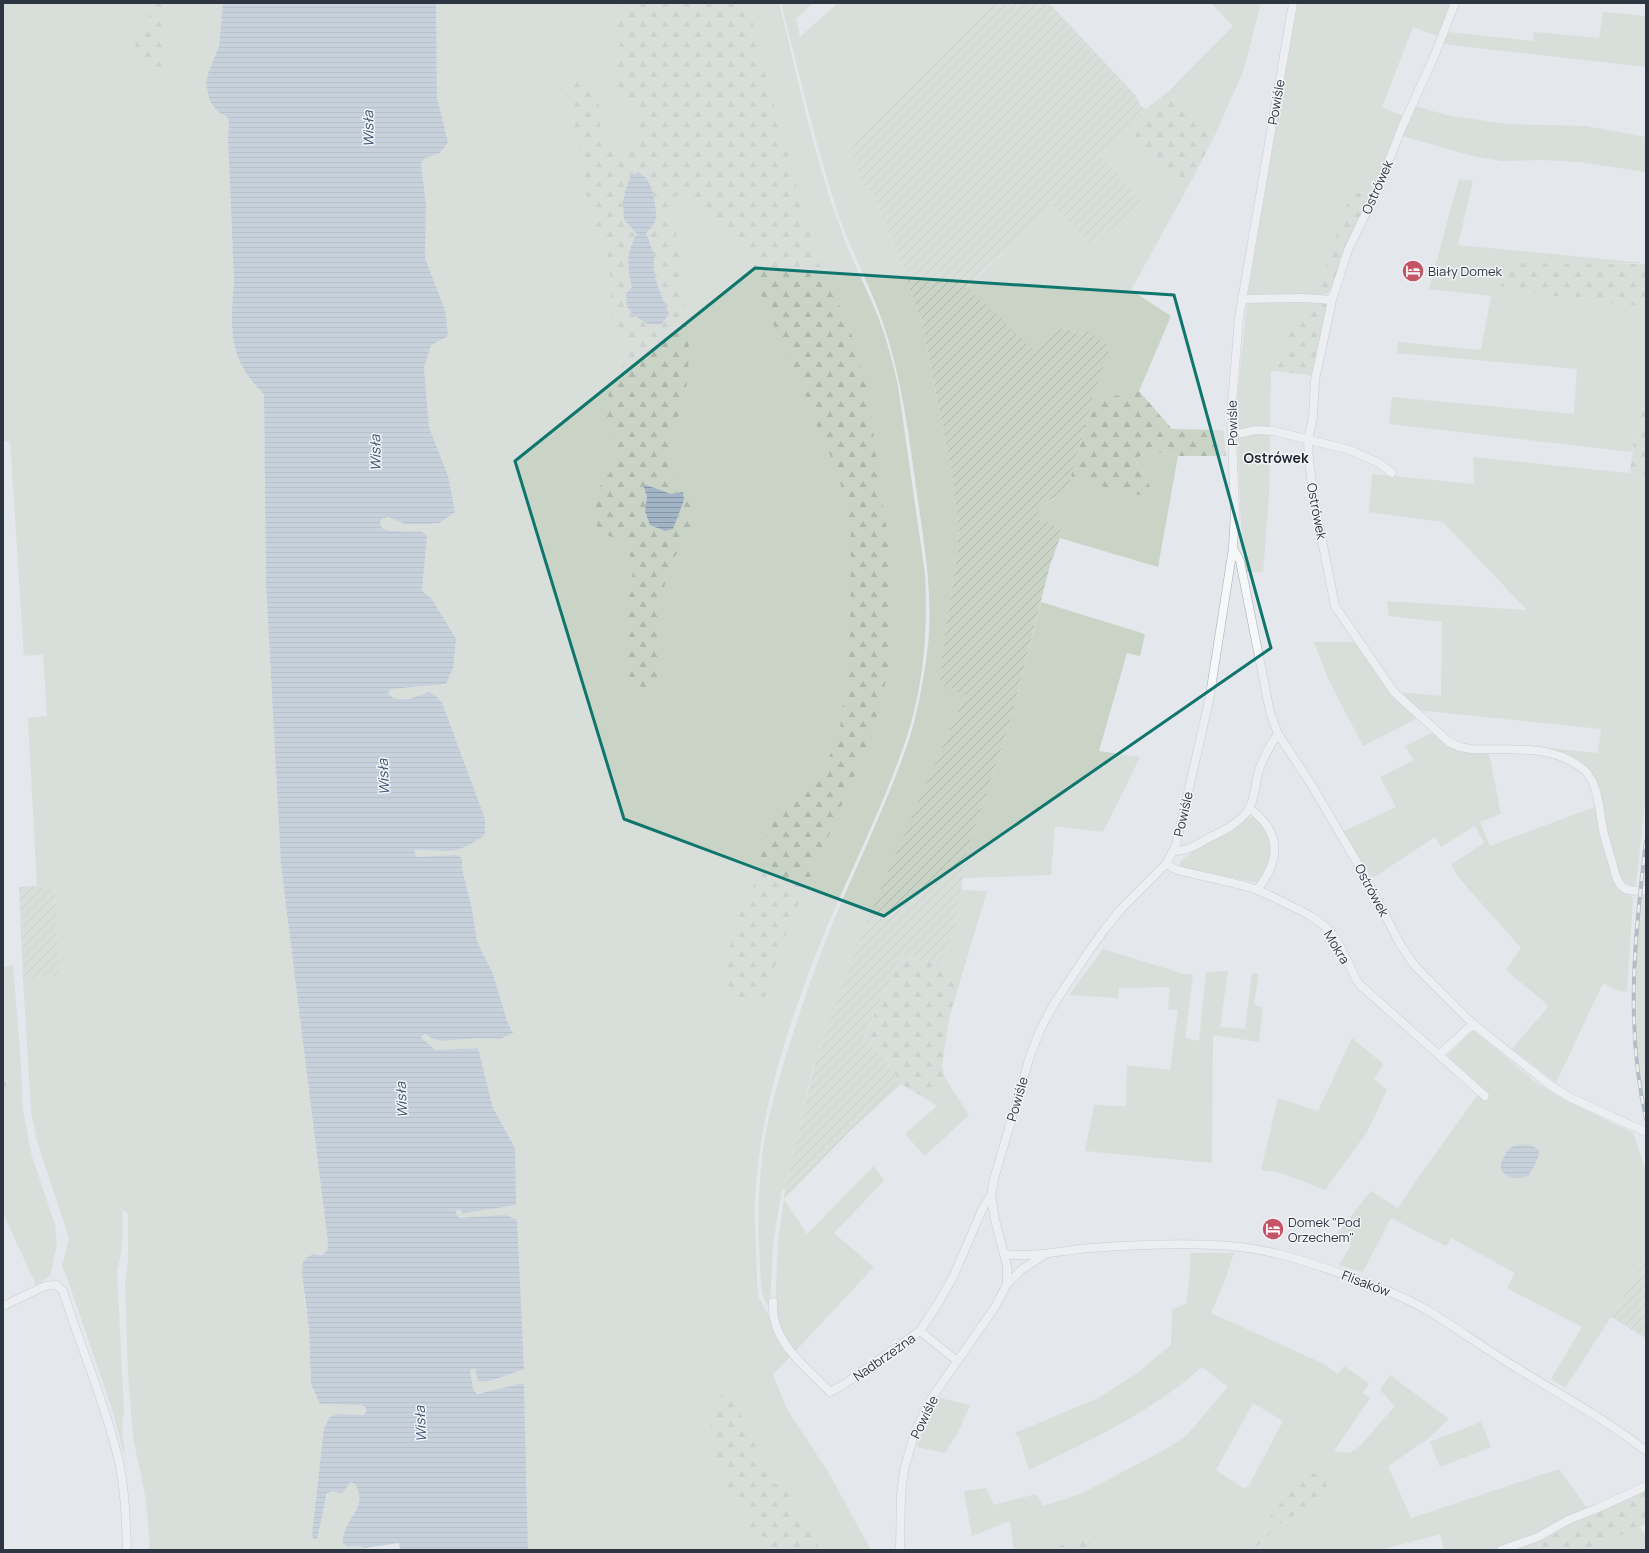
<svg xmlns="http://www.w3.org/2000/svg" width="1649" height="1553" viewBox="0 0 1649 1553" font-family="Manrope,sans-serif">
  <style>
    .green { fill: #c9d4c6; fill-rule: evenodd }
    .forest { fill: url(#forest-firs) }
    .garden { fill: url(#garden-furrows) }
    .water { fill: url(#water-rules) }
    .lines { fill: none; stroke-linecap: round; stroke-linejoin: round }
    .street-casing { stroke: #a9aeb5; stroke-width: 9 }
    .street { stroke: #f6f7f9; stroke-width: 8 }
    .rail-casing { stroke: #7e8793; stroke-width: 4 }
    .rail { stroke: #f4f5f8; stroke-width: 2.5; stroke-dasharray: 8; stroke-linecap: butt }
    .marked { fill: none; stroke: #0f766e; stroke-width: 3; stroke-linejoin: round }
    .labels { text-anchor: middle; dominant-baseline: central; stroke-width: 3; stroke-linejoin: round; paint-order: stroke }
    .street-label { font-size: 13px; fill: #2d3542; stroke: #f4f5f8 }
    .poi-label { font-size: 13px; fill: #2d3542; stroke: #f4f5f8; text-anchor: start }
    .water-label { font-size: 14px; font-style: italic; fill: #3a5473; stroke: #f4f5f8 }
    .neighbourhood-label { font-size: 14px; font-weight: bold; fill: #1f2633; stroke: #f4f5f8 }
  </style>
  <defs>
    <pattern id="forest-firs" width="22" height="20" patternUnits="userSpaceOnUse"><rect width="22" height="20" fill="#c9d4c6"/><path d="M5 1l3.5 6h-7zM16 11l3.5 6h-7z" fill="#adb7ab"/></pattern>
    <pattern id="garden-furrows" width="10" height="10" patternUnits="userSpaceOnUse"><rect width="10" height="10" fill="#c9d4c6"/><path d="M-1 1l2-2M0 10L10 0M9 11l2-2" fill="none" stroke="#adb7ab"/></pattern>
    <pattern id="water-rules" width="6" height="5" patternUnits="userSpaceOnUse"><rect width="6" height="5" fill="#a2b5c7"/><path d="M0 2.5h6" fill="none" stroke="#8494a3"/></pattern>
  </defs>
  <rect width="100%" height="100%" fill="#e4e7eb"/>
  <!-- green -->
  <path class="green" d="M3,3H223L219,46L208,74L217,111L228,118L229,126L228,137L234,282C230,327 228,361 264,394L266,583L281,865L328,1243L327,1251C320,1255 315,1253 308,1257L304,1297L309,1330L311,1384L320,1404L362,1405L366,1408V1412L364,1415L337,1414L330,1417L324,1428L323,1511L328,1493H342L351,1482L355,1484C364,1502 358,1506 349,1522C346,1527 344,1534 342,1540L349,1547L358,1546L365,1548L358,1550H148L150,1543L145,1495L133,1437L128,1371L125,1284L128,1260V1213L122,1210C123,1231 123,1250 117,1271L124,1412L122,1427L125,1458L113,1412L65,1272L62,1267L69,1238L37,1141L31,1111L23,980L61,977L54,885L37,886L28,718L47,716L43,654L24,656L10,441H3Z
    M436,3H779C798,79 814,157 841,230C852,261 867,289 879,319C887,341 893,363 898,386L925,574C928,629 924,686 906,739C879,820 837,895 808,975C781,1047 759,1122 755,1199C754,1227 757,1256 757,1284L759,1298L769,1316L775,1311L778,1242L784,1199L807,1234L874,1166L884,1181L834,1233L874,1267L773,1375L788,1411L827,1470L871,1550H528L524,1383L476,1394L473,1389L470,1370L475,1368L479,1382L490,1381L524,1369L505,1215L459,1218L455,1211L459,1208L515,1148L493,1108L478,1048L435,1050L421,1037L425,1034L433,1039L442,1041L478,1038L499,1039L513,1032L507,1021L493,974L477,941L472,909L462,868V858L457,855L416,857L414,850L447,851L456,743L442,703L435,695L429,692C416,696 397,706 388,693L391,689L446,684L431,598L422,591L427,536L422,532L389,531L382,528L380,523L382,519L388,517L405,524L439,523L448,476L429,427L424,368L431,344L445,310L425,258L426,205L421,163L425,158L440,153L448,142L437,98Z
    M781,3H813L796,19L800,37L838,3H992L849,147L862,183L875,196L922,322L952,475L959,531L954,576L945,632L965,695L857,948L822,1041L810,1079L785,1189H782L773,1245L770,1307L765,1302L762,1292C758,1248 757,1202 762,1158C767,1115 780,1074 793,1034C807,989 823,945 842,901C865,848 890,795 909,740C917,715 922,687 926,661C935,605 925,549 917,494C909,436 902,379 883,323C870,285 850,249 837,211C815,143 799,72 781,3Z
    M1211,3H1261L1243,72L1214,137L1169,91L1233,26Z
    M1295,3H1453L1438,36L1413,27L1382,107L1403,116L1374,191L1351,194L1315,295H1248Z
    M1603,12L1646,16V67L1443,44L1447,32L1533,41L1534,32L1599,38Z
    M1415,106L1450,116L1508,124L1586,126L1646,137V172L1579,162L1543,160L1502,161L1473,156L1402,136Z
    M1126,129L1136,140L1189,185L1131,290L1171,316L1139,391C1121,393 1106,398 1090,406L1095,389L1084,329L1082,334L1061,328L1036,353L967,288L1052,206L1143,202L1101,155Z
    M1459,179L1473,181L1458,245L1646,263L1593,264L1520,263L1503,265L1501,289L1614,304L1646,306V404H1640L1636,421L1632,452L1389,424L1392,397L1574,414L1577,369L1397,353L1398,342L1481,350L1491,296L1429,289Z
    M1310,302L1292,327L1275,371H1271L1269,497L1263,572H1246L1241,525L1236,411L1247,303Z
    M1155,452L1178,456L1158,567L1060,538L1061,529L1034,517L1042,506L1057,497L1066,494L1071,476L1083,482L1153,492L1134,458Z
    M1473,457L1646,475V797L1636,883L1634,887L1626,883L1620,878L1590,771L1577,760L1545,748L1598,753L1601,729L1417,710L1397,692L1441,696L1442,622L1389,616L1387,601L1527,610L1443,522L1369,512L1372,474L1474,484Z
    M1041,602L1145,634L1140,656L1127,653L1099,751L1140,757L1103,832L1055,826L1051,875L963,878L967,851L1010,723Z
    M1314,642H1355L1396,699L1416,719L1363,746L1328,679Z
    M1434,732C1456,753 1459,751 1489,753L1501,814L1480,822L1490,846L1595,807L1614,883L1625,893L1633,898L1627,992L1616,990L1603,983L1556,1083L1512,1049L1549,1006L1506,970L1521,948L1459,878L1451,865L1484,843L1475,826L1441,847L1435,837L1373,878L1342,832L1396,807L1380,777L1414,760L1405,746Z
    M1253,817L1261,821C1273,846 1275,861 1257,883L1180,867V861L1203,845L1231,832L1247,818Z
    M961,890L987,891L961,978L942,964L956,924Z
    M1643,893H1646V1108C1633,1033 1634,969 1643,893Z
    M1103,949L1184,974H1193L1185,1038L1199,1041L1206,972L1228,971L1220,1027L1245,1029L1252,973L1259,974L1254,1004L1263,1008L1259,1042L1213,1035L1212,1163L1085,1151L1094,1105L1126,1106L1127,1065L1170,1070L1178,1010L1168,1009L1170,987L1119,988L1118,998L1069,995Z
    M13,965L20,1050L23,1109L31,1153L55,1225L57,1244L50,1276L36,1285L3,1213V1101L8,1096L3,1055V967Z
    M1473,1030L1533,1080L1559,1097L1633,1133L1646,1171V1257L1611,1317L1565,1388L1551,1379L1582,1327L1507,1288L1515,1273L1451,1238L1446,1246L1391,1218L1363,1272L1339,1265L1351,1245L1337,1234L1371,1191L1398,1208L1422,1172L1483,1088L1447,1056Z
    M1352,1038L1383,1064L1374,1079L1387,1090L1367,1132L1325,1190L1281,1173L1261,1170L1278,1098L1318,1111Z
    M945,1078L969,1115L925,1156L905,1134L937,1106L925,1098Z
    M1191,1253H1234L1224,1283L1211,1313L1322,1363L1338,1374L1344,1366L1369,1383L1363,1393L1370,1398L1334,1451L1349,1453L1359,1447L1395,1406L1380,1390L1390,1375L1449,1419L1428,1439L1388,1466L1411,1518L1559,1469L1588,1509L1591,1518L1536,1543L1537,1550H1444L1440,1534L1381,1550H1100L1096,1536L1044,1550H1014L1010,1521L972,1536L964,1491L986,1488L994,1505L1036,1494L1043,1506L1081,1494L1166,1449L1187,1435L1228,1387L1202,1367C1151,1412 1090,1441 1029,1470L1019,1438L1015,1433L1098,1398L1139,1372L1171,1345L1172,1309L1186,1304L1189,1282ZM1253,1403L1283,1421L1248,1487L1243,1488L1216,1470Z
    M940,1398L970,1405L958,1432L945,1453L917,1447L924,1425Z
    M1481,1422L1491,1447L1440,1467L1430,1442Z
    M1640,1527L1646,1537V1550H1586Z"/>
  <!-- forest -->
  <path class="forest" d="M155,3H167V54L159,76L150,75L142,62L135,45Z
    M625,3H748L763,66L817,259L849,326L869,394L878,475L888,538L893,609L890,656L887,676L872,735L783,941L765,998L749,1002L735,998L728,984L727,966L734,926L745,905L758,875L763,845L777,810L809,789L827,763L840,729L850,647L851,530L840,481L829,452L814,420L803,388L784,345L773,324L762,297L755,266L743,243L731,230L691,198L675,195L674,218L677,241L684,266L686,320L689,347L688,379L679,415L675,420L670,432L668,459L671,472L690,505L692,525L681,549L670,562L662,596L661,653L657,679L648,689L636,685L629,676L624,658L627,599L633,572L628,545L619,540L599,532L594,515L595,502L601,485L611,471L619,451L606,420L609,389L622,369L625,345L610,312L611,286L609,263L597,236L586,194L585,171L567,95L577,79L592,80L599,104L601,133L615,150L631,145L638,132L634,110L623,97L615,81L619,59L620,39L614,26Z
    M1169,91L1214,137L1189,185L1136,140L1126,129L1147,109Z
    M1374,191L1333,290L1323,296L1315,295L1351,194Z
    M1520,263L1646,264V306L1614,304L1501,289L1503,265Z
    M1310,302H1324L1328,306L1312,376L1275,371L1292,327Z
    M1139,391L1172,429L1223,430L1226,456H1178L1155,452L1134,458L1153,492L1144,496L1083,482L1071,476L1090,406C1106,398 1121,393 1139,391Z
    M1640,403L1646,404V475L1630,473L1636,421Z
    M902,955L942,964L961,978L949,1019L942,1066L945,1078L925,1098L901,1084L883,1056L864,1036Z
    M3,1055L8,1096L3,1101Z
    M722,1391L732,1401L743,1418L750,1436L764,1460L768,1480L782,1487L791,1496L798,1516L815,1537L820,1550H757L765,1537L756,1533L747,1525V1512L733,1501L724,1486L733,1470L723,1467L712,1448L710,1427L719,1409L726,1417L724,1406L720,1401Z
    M1308,1470L1325,1480L1327,1490L1297,1513L1277,1526L1254,1550H1243Z
    M1646,1489V1523L1640,1527L1586,1550H1537L1535,1543L1591,1518L1589,1513L1630,1498Z
    M1096,1536L1100,1550H1044Z"/>
  <!-- garden -->
  <path class="garden" d="M992,3H1049L1136,96L1141,107L1147,109L1101,155L1143,202L1092,246L1052,206L967,287L1036,352L1061,328L1082,334L1084,328L1110,347L1095,389L1066,494C1050,499 1043,503 1035,517L1061,529L1060,538L1050,565L1010,723L967,851L956,924L942,964L902,955L864,1036L883,1056L901,1084L850,1131L784,1199L785,1189C797,1140 806,1090 822,1042C861,924 917,809 965,695L940,683L945,632L954,576L959,532L952,475L922,322L875,196L862,183L849,147Z
    M54,885L61,977L23,980L19,887Z
    M1646,1257V1338L1611,1317Z"/>
  <!-- water -->
  <path class="water" d="M223,3H436L437,98L448,142L440,153L425,158L421,163L426,205L425,258L445,310L448,336L431,345L424,368L429,427L448,476L455,512L439,523L427,524H405L388,517L382,519L380,523L382,528L389,531L422,532L427,536L422,591L431,598L456,639L453,668L446,684L391,689L388,693C397,706 417,696 429,692L435,695L442,703L485,819V835C473,843 461,851 446,851C436,851 425,849 414,850L416,857L457,855L462,858V868L472,909L477,941L493,974L507,1021L513,1033L500,1039L478,1038L442,1041L433,1039L425,1034L421,1037L435,1050L478,1048L493,1108L515,1148L516,1205L463,1213L459,1209L455,1211L459,1218L505,1215L517,1220L524,1369L490,1381L478,1382L475,1368L470,1370L473,1389L477,1394L524,1383L528,1550H400L399,1543L365,1548L358,1546L349,1547L344,1544L342,1540C344,1534 346,1527 349,1522C358,1506 364,1502 355,1484L351,1482L342,1493L332,1492L327,1493L317,1539H314L312,1536L324,1428L330,1417L337,1414L364,1415L366,1412V1408L362,1405L320,1404L311,1384L309,1330L302,1272L303,1262L308,1257L313,1254L321,1255L327,1251L328,1243L281,865L266,583L264,394C228,360 230,328 234,282L228,137L229,126L228,118L217,111L210,101L206,84L208,74L219,46Z
    M638,172C643,175 646,178 649,183C653,189 658,214 655,221C654,226 649,229 646,233L654,255V274L659,290L669,314L661,325L648,324L634,315L627,307L626,294L632,287C627,267 626,252 637,234L624,219L623,202L625,192L630,178Z
    M643,484L671,494L683,492L684,500L673,529L665,531L650,525L645,511L647,497Z
    M1531,1145L1539,1150C1539,1160 1533,1168 1528,1176C1513,1181 1493,1175 1504,1157C1506,1153 1508,1149 1512,1147C1517,1144 1525,1145 1531,1145Z"/>
  <g class="lines">
    <!-- street casing -->
    <g class="street-casing">
      <path id="street" d="M1455,3L1436,52L1403,125L1379,186L1348,250L1332,300L1324,338L1315,380L1313,416L1308,441L1309,461L1314,500L1335,606L1394,692L1449,742L1460,747L1471,749C1509,751 1551,743 1583,769C1599,782 1599,811 1603,829C1605,840 1609,851 1612,862C1615,871 1616,883 1625,889C1631,892 1639,891 1646,890
        M1242,299L1303,298L1332,300
        M1232,435L1256,430L1274,431L1350,450L1379,463L1392,473
        M1233,548L1240,561L1270,712L1278,734L1311,784L1365,876L1400,944L1415,966L1473,1024L1550,1085L1571,1098L1646,1132
        M1249,808C1282,832 1281,860 1257,890
        M1173,851C1186,852 1196,845 1207,839C1221,832 1236,825 1246,813C1255,802 1255,784 1259,770C1264,757 1270,745 1278,734
        M1166,864L1177,870C1202,876 1227,881 1252,888C1265,893 1278,899 1291,906C1306,913 1320,920 1331,933C1344,947 1349,968 1359,984L1439,1055L1473,1024
        M1439,1055L1485,1096
        M1005,1254C1034,1258 1062,1250 1091,1248C1132,1245 1173,1243 1214,1245C1259,1246 1300,1259 1342,1274C1373,1285 1404,1296 1432,1313C1461,1331 1488,1351 1517,1368C1560,1395 1606,1419 1646,1451
        M1007,1284L1021,1270L1043,1256
        M773,1302C770,1341 805,1366 830,1392L843,1385L920,1331L937,1305L953,1277L982,1210L991,1195
        M3,1306L45,1286L57,1285L63,1291C81,1348 105,1403 119,1462C125,1491 126,1521 127,1550
        M920,1331L957,1361
        M900,1550L901,1494L904,1470L915,1432L931,1399L995,1307L1007,1284V1266L995,1220L991,1195L994,1179L1030,1056L1040,1030L1054,1004L1089,951L1105,929L1121,909L1166,864L1176,845L1209,701L1233,548L1235,511L1231,415L1239,318L1293,3
        M1501,1550L1538,1537L1568,1520L1598,1508L1646,1486"/>
    </g>
    <!-- street -->
    <use href="#street" class="street"/>
    <!-- rail casing -->
    <g class="rail-casing">
      <path id="rail" d="M1646,841C1635,937 1625,1024 1646,1119"/>
    </g>
    <!-- rail -->
    <use href="#rail" class="rail"/>
  </g>
  <!-- marked area -->
  <path d="M0 0H1649V1553H0ZM755,268L1174,295L1271,648L884,916L624,819L515,461Z" fill="#e4e7eb" fill-opacity=".55" fill-rule="evenodd"/>
  <path class="marked" d="M755,268L1174,295L1271,648L884,916L624,819L515,461Z"/>
  <!-- icons -->
  <defs>
    <g id="hotel-disc" transform="scale(1.15)"><circle r="9.5" fill="#c55466" stroke="#f4f5f8"/><path d="M-6-4.5h1.5V1H6V5H4.5V3h-9V5H-6ZM-4 0a1.8 1.8 0 1 1 3.6 0ZM.5 0V-2.5h3Q6-2.5 6 0Z" fill="#fff"/></g>
  </defs>
  <g fill-rule="evenodd">
    <use href="#hotel-disc" x="1413" y="271"/>
    <use href="#hotel-disc" x="1273" y="1229"/>
  </g>
  <g class="labels">
    <!-- street labels -->
    <g class="street-label">
      <text transform="translate(1276 102) rotate(-80)">Powiśle</text>
      <text transform="translate(1377 187) rotate(-66)">Ostrówek</text>
      <text transform="translate(1232 423) rotate(-91)">Powiśle</text>
      <text transform="translate(1317 511) rotate(79)">Ostrówek</text>
      <text transform="translate(1183 814) rotate(-77)">Powiśle</text>
      <text transform="translate(1372 890) rotate(62)">Ostrówek</text>
      <text transform="translate(1337 947) rotate(59)">Mokra</text>
      <text transform="translate(1017 1099) rotate(-74)">Powiśle</text>
      <text transform="translate(1366 1283) rotate(21)">Flisaków</text>
      <text transform="translate(884 1357) rotate(-35)">Nadbrzeżna</text>
      <text transform="translate(924 1417) rotate(-64)">Powiśle</text>
    </g>
    <!-- poi labels -->
    <g class="poi-label">
      <text x="1428" y="271">Biały Domek</text>
      <text x="1288" y="1222">Domek "Pod<tspan x="1288" dy="15">Orzechem"</tspan></text>
    </g>
    <!-- water labels -->
    <g class="water-label">
      <text transform="translate(368 129) rotate(-91)">Wisła</text>
      <text transform="translate(375 453) rotate(-91)">Wisła</text>
      <text transform="translate(383 777) rotate(-93)">Wisła</text>
      <text transform="translate(401 1100) rotate(-93)">Wisła</text>
      <text transform="translate(420 1424) rotate(-93)">Wisła</text>
    </g>
    <!-- neighbourhood labels -->
    <g class="neighbourhood-label">
      <text x="1276" y="457">Ostrówek</text>
    </g>
  </g>
  <!-- border -->
  <rect width="1649" height="1553" fill="none" stroke="#2d3542" stroke-width="8"/>
</svg>
